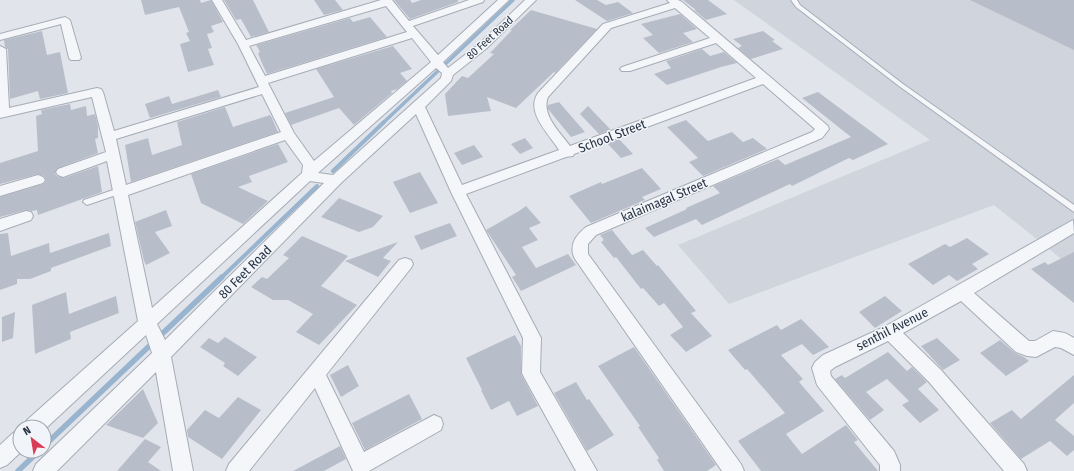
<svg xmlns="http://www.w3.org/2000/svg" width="1074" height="471" viewBox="0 0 1074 471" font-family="'Fira Sans Condensed',sans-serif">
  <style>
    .built { fill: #cfd4dd }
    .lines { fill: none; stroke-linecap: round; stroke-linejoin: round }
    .stream-far2 { stroke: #99b4ce; stroke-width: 3.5 }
    .stream-far1 { stroke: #99b4ce; stroke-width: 4 }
    .stream { stroke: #99b4ce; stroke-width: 5.5 }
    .building { fill: #b8bec9 }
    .lane-casing { stroke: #a6acb6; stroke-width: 2 }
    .street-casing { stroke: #a6acb6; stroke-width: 2 }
    .lane { fill: #f4f6f9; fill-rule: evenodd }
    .street { fill: #f4f6f9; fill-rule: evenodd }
    .labels { text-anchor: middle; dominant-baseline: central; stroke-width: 3; stroke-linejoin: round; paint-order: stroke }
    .far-street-label { font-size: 11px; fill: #283344; stroke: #f1f4f8 }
    .street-label { font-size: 13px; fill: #283344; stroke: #f1f4f8 }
  </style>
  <rect width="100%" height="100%" fill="#e1e5eb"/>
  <!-- built -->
  <path class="built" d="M734,0H1074V269L994,205L729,304L678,245L930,140Z"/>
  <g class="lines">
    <!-- stream-far2 -->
    <path class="stream-far2" d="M383,123L513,0"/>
    <!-- stream-far1 -->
    <path class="stream-far1" d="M333,171L384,122
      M221,278L317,186"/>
    <!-- stream -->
    <path class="stream" d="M44,446L222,277
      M18,471L39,451"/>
  </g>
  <!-- building -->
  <path class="building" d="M141,0H200L201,3L211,0L223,22L211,26L214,32L207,34L212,48L208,49L214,65L188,72L180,44L190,41L186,33L189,32L179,7L145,15Z
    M224,0H253L269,32L251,37L241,19L236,20Z
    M314,0H335L343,10L324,15Z
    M394,0H410L412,3L421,0H458V2L410,19Z
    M575,0H597L606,5L618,2L633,13L607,21Z
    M683,0H708L727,14L706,20L694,10H696Z
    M970,0H1074V50Z
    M531,10L597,29L555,73L554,72L516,108L487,97L491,111L448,116L445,94L462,76L468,78L494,54L490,53L512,30H510Z
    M680,14L697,29L683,33L693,42L659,53L643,38L653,35L641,24Z
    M370,17L387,37L267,74L261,61L258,53L260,52L256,45L350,18L353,22Z
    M42,31L47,55L60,52L68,93L40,99L38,91L10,99L8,49L5,47L4,40Z
    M763,31L775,40L772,41L783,49L751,59L738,48L742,46L733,39Z
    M393,46L412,69L400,73L407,81L397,89L391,91L392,93L354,125L339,108L291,125L285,113L334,97L316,69Z
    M702,49L710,56L724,52L737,63L721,67L667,85L654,74L671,68L666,61Z
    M218,90L221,97L150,118L145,104L169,96L172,104Z
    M818,92L888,144L853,160L849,158L792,186L790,184L702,225L696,219L654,237L645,228L687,209L686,208L720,193L713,186L778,159L785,165L851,137L802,98Z
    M559,102L585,132L571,137L548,109V105Z
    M70,104L71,110L86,106L87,116L95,114L98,126V138L95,139L98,153L58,168L55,173L57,176L64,178L98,166L102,192L38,215L37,210L32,211L26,210L0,217V197L43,184L46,181L44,176L38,174L0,184V163L38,151L36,116L42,114L41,110Z
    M588,106L611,130L599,134L580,114Z
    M225,107L233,127L270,115L272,118L278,132L131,182L125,145L148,138L152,155L182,145L177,122Z
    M686,120L708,141L732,132L743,142L753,138L767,149L703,176L689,162L698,158L667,127Z
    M525,138L533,148L520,154L511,144Z
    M619,139L633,154L621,158L607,143Z
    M278,144L288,162L249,176L252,182L238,187L268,201L243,224L201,203L191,174Z
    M474,145L483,157L462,165L454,153Z
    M642,168L661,189L642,197L645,200L591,223L569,196L601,182L602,184Z
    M420,172L438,203L410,213L393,182Z
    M339,198L383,216L373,227L359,232L321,217Z
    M526,206L541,223L529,228L538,240L522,247L536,268L568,254L576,265L521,291L512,277L516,275L486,230L519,211Z
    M166,210L172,226L155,232L170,253L146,265L144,261L135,222Z
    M450,223L457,236L421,250L414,236Z
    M612,230L632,255L643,250L657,266L658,265L696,311L691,313L712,336L686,352L670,335L683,327L664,303L659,306L643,288L641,289L616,257L614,258L601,242L604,240L600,235Z
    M8,233L11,256L49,243L50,253L109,233L111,246L51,268V271L30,279H17V284L0,290V234Z
    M302,236L348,256L321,286L357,305L319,345L296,332L313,314L288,300H273L251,287L262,277L267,279L289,258L283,255Z
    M967,238L989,254L972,264L978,269L957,281L949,275L933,285L908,264L945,244L950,247Z
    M398,242L383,258L391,261L378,277L345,261Z
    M1074,252V303L1031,269L1045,262L1048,265Z
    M66,292L69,314L116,296L119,313L70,332L71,339L35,354L32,305Z
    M885,296L902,311L875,328L859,312Z
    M15,312L13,338L2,342V317Z
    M801,319L829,347L813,355L802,344L781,355L803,379L799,382L824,411L786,434L802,454L846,425L858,440L854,442L878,471H761L738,441L785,413L747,369L745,370L728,350L777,325L781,330Z
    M515,335L521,346V374L538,406L517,416L509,401L491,410L481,390H482L466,358Z
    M225,337L257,357L238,376L223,366L225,363L200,347L209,338L218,343Z
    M937,338L960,360L943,370L921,346Z
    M1000,340L1015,353L1024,357L1029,361L1006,376L980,353Z
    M634,347L716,465L707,471H664L657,460L659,458L638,427L640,426L598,366Z
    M888,352L907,371L912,367L927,382L918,389L939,410L920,423L902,405L909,401L887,379L866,392L884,410L870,420L835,379L842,375L845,378Z
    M348,365L359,386L341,397L330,375Z
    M1074,375V403L1055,420L1074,436V450L1067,456L1050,441L1021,459L990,423L1012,410L1021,419Z
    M576,382L587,400L589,399L614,435L587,451L554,393Z
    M143,389L158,423L143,438L106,425Z
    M409,394L422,419L365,450L352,423Z
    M238,397L261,410L222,459L188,437L187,430L205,410L219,418Z
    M145,439L161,447L148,462L161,471H117Z
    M340,446L346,459L324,471H293Z"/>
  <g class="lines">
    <!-- lane casing -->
    <g class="lane-casing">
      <path id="lane" d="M791,0H797L800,5L903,84L1074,205V212L899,86L796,7Z
        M119,188L122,189L123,191L122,193L87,205L83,202L84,200Z"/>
    </g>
    <!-- street casing -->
    <g class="street-casing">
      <path id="street" d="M212,0H222L246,40L381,0H392L409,21L469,0H484L483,2L413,26L438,55L498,0H509L443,62L448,68L479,44L525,0H536L487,48L453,75L451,81L425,107L462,185L559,150C549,134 525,112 538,93L603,24L670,3L667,0H678L682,2L828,126L829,129L822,138L596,235L588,244V254L741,464L744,471H722L575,259C568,246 576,235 586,227L812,132L815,129L763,84L574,154L573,156L566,157L466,194L541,338L540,372L597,471H576L525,379L522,373L523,338L451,192L416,114L341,183L171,357L193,471H173L156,372L57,471H33L36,464L152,353L146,335L44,430V427H24L27,420L138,321L114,197L112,193L113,191L107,161L63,177L58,175L56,172L58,169L106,152L92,97L0,118V46L6,49L9,108L97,88L101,89L103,92L114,131L259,87L238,44ZM386,6L407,32L265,76L249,46ZM675,8L710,38L622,67L620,69L622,71H630L716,43L756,78L570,146C560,132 541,115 548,97L611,28ZM412,38L431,62L314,161L294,133L268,83ZM436,68L442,73L441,78L333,175L318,173ZM262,94L281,132L126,185L116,139ZM285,140L303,165L302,173L152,308L128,195ZM310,181L324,183L165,340L157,324Z
        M65,17L70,20L81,58L79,60H71L69,58L61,24L0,40V34Z
        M38,175L43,177L45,180L43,183L0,196V186Z
        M26,211L31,212L33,216L31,220L0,231V219Z
        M1073,220L1074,233L974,293L1029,341H1035L1053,331L1065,333L1074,338V355L1061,348L1055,347L1036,357L1027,356L1016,352L961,301L903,333L941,370L1024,464L1027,471H1004L929,382L888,341L835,367L830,371L831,376L894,451L900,465V471H880V465L817,385L812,368L815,362L823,355L884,327Z
        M405,258L411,260L413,264L411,268L326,375L364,452L434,415L441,418L443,424L441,430L369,471H353L315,388L249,471H226L229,464L399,260Z
        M20,430V451H22L7,465L0,468V445L13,433Z"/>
    </g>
    <!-- lane -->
    <use href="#lane" class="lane"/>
    <!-- street -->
    <use href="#street" class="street"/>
  </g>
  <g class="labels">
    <!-- far-street labels -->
    <g class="far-street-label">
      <text transform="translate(490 38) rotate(-42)">80 Feet Road</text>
    </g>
    <!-- street labels -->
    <g class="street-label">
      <text transform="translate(612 136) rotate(-21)">School Street</text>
      <text transform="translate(664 200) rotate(-23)">kalaimagal Street</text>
      <text transform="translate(245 272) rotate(-45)">80 Feet Road</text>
      <text transform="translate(892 329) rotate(-27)">senthil Avenue</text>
    </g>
  </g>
  <!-- north arrow -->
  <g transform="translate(32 439) rotate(329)"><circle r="19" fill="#f1f4f8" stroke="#a1a7b0"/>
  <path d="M0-3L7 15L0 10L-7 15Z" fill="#da3c57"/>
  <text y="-6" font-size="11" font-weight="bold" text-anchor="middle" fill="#283344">N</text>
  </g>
</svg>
